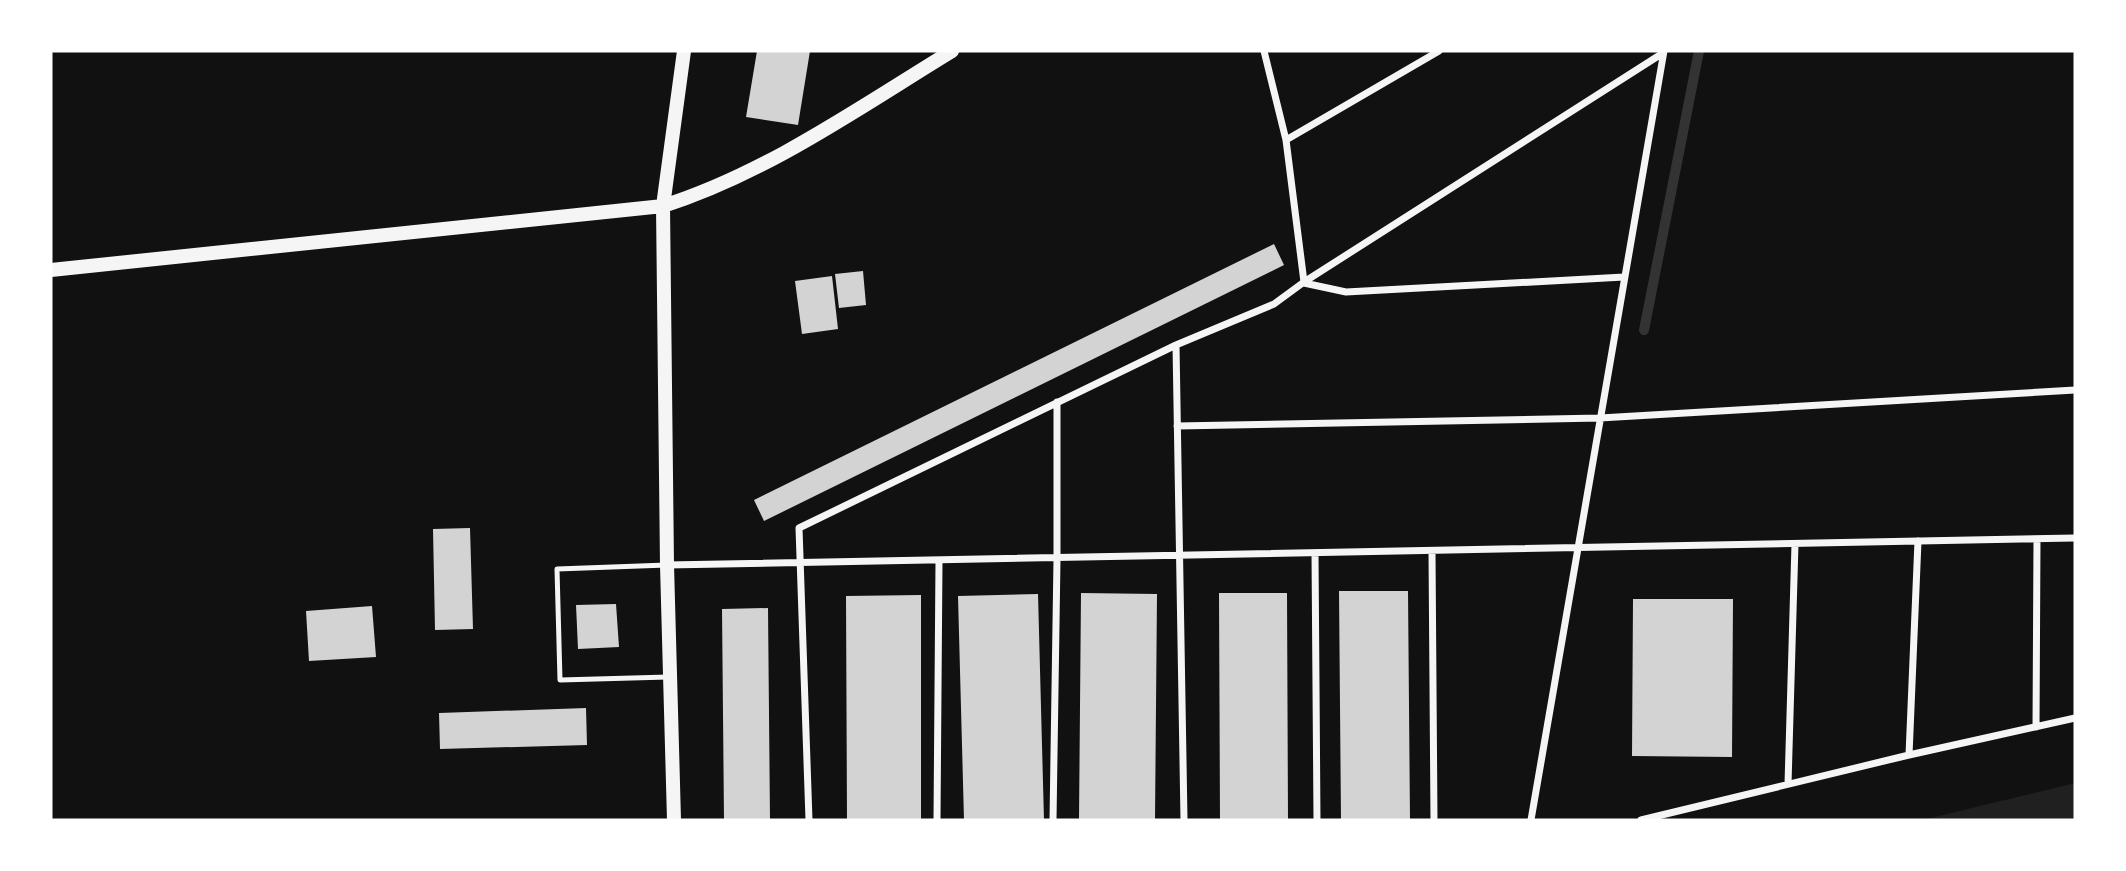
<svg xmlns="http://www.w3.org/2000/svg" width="2126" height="871" viewBox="0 0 2126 871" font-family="Quicksand,sans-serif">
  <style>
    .green { fill: #202020 }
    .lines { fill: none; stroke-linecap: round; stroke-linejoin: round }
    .stream { stroke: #333; stroke-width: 10 }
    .building { fill: #d3d3d3 }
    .service { stroke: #f5f5f5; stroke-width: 5 }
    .minor { stroke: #f5f5f5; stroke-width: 7 }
    .secondary { stroke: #f5f5f5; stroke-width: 14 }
  </style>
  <rect width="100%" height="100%" fill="#111"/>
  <!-- green -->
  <path class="green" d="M2075,783V820H1922Z"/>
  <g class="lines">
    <!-- stream -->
    <path class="stream" d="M1644,330L1699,51"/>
  </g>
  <!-- building -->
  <path class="building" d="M757,51H810L798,125L746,117Z
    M1274,244L1284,265L764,521L754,500Z
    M863,271L866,305L839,308L835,274Z
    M832,276L838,329L802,334L795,281Z
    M470,528L473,629L435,630L433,529Z
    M1339,591H1408L1410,820H1341Z
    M1081,593L1157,594L1155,820H1079Z
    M1219,593H1287L1288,820H1220Z
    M1038,594L1044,820H964L958,596Z
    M921,595V820H847L846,596Z
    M1633,599H1733L1732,757L1632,756Z
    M616,604L619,647L578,649L576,605Z
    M372,606L376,657L309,661L306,611Z
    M768,608L770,820H724L722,609Z
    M586,708L587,745L440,749L439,713Z"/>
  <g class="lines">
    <!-- service -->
    <path class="service" d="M667,565L557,569L560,680L668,677"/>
    <!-- minor -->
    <path class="minor" d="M1286,140L1439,51
      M1304,282L1663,53
      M1304,283L1346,292L1624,277
      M1176,345L1184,820
      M1177,426L1600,418L2075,390
      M1432,551L1434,820
      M1315,553L1317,820
      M667,565L2075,538
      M2036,727L2037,539
      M1909,755L1918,541
      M1788,784L1795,544
      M809,820L799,528L1176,345L1274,304L1304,282L1286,140L1264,51
      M937,820L939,561
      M1053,820L1057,559V402
      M1531,820L1664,51
      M1641,820L1909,755L2075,718"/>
    <!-- secondary -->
    <path class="secondary" d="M51,270L663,206C767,173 860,107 952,51
      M674,820L667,565L663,206L684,51"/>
  </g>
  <!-- border -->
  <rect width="2126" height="871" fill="none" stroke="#ffffff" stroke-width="105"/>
</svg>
